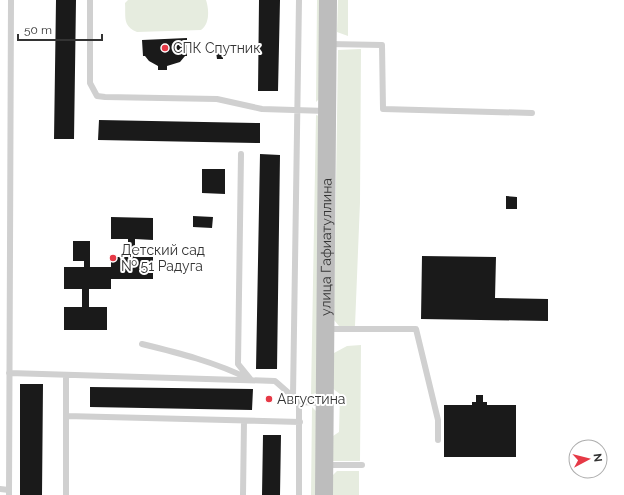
<svg xmlns="http://www.w3.org/2000/svg" width="624" height="495" viewBox="0 0 624 495" font-family="Raleway,sans-serif">
  <style>
    .green { fill: #e6ecdf }
    .building { fill: #1a1a1a }
    .lines { fill: none; stroke-linecap: round; stroke-linejoin: round }
    .lane { stroke: #d0d0d0; stroke-width: 6 }
    .secondary { stroke: #bdbdbd; stroke-width: 18 }
    .poi-dot { fill: #e63946; stroke: #fff; stroke-width: 1.5 }
    .labels { text-anchor: middle; dominant-baseline: central; stroke-width: 4; stroke-linejoin: round; paint-order: stroke }
    .poi-label { font-size: 14px; fill: #333; stroke: #fff; text-anchor: start }
    .street-label { font-size: 14px; fill: #333; stroke: #fff }
  </style>
  <rect width="100%" height="100%" fill="#fff"/>
  <!-- green -->
  <path class="green" d="M128,0H206C209,9 210,24 201,30L137,32C122,26 126,17 125,3Z
    M317,0H323L322,96L316,102Z
    M338,0H348V36L337,32Z
    M361,49L360,202L355,326H339L334,320L338,50Z
    M316,115L322,117L318,392L311,395Z
    M361,345L360,461H333V436L339,432L340,394L332,388L334,353L347,346Z
    M312,407L318,413L317,495H311Z
    M337,471H359V495H333V475Z"/>
  <!-- building -->
  <path class="building" d="M56,0H76L74,139H54Z
    M259,0H280L278,91H258Z
    M187,38V56H185L180,62L167,66V70H158V66L149,61L145,56H143L142,40Z
    M216,52H223V59H217Z
    M99,120L260,123V143L98,140Z
    M260,154L280,155L277,369H256Z
    M202,169H225V194L202,193Z
    M506,196L517,197V209H506Z
    M193,216L213,217L212,228L193,227Z
    M111,217L153,218V240L135,239V257H153V279H111V289H89V307H107V330H64V307H82V289H64V267H84V261H73V241H90V267H111V257H128V239H111Z
    M422,256L496,257L495,298L548,299V321L421,319Z
    M20,384H43L42,495H20Z
    M90,387L253,389L252,410L90,407Z
    M476,395H483V402H487V405H516V457H444V405H472V402H476Z
    M263,435H281L280,495H262Z"/>
  <g class="lines">
    <!-- lane -->
    <path class="lane" d="M90,0V83L97,96L105,97L217,99L262,109L326,111
      M329,44L382,45L383,109L532,113
      M241,154L238,364L251,380
      M327,329H416L438,420V440
      M142,344C179,353 215,362 249,379
      M9,373L275,381L299,402L324,403
      M66,375V495
      M293,396L299,0
      M66,416L300,422
      M326,465H362
      M0,489L9,490
      M9,495L11,0
      M243,495L244,421
      M299,495V402"/>
    <!-- secondary -->
    <path class="secondary" id="s1" d="M324,495L328,0"/>
  </g>
  <!-- markers -->
  <g class="poi-dot">
    <circle cx="165" cy="48" r="4"/>
    <circle cx="113" cy="258" r="4"/>
    <circle cx="269" cy="399" r="4"/>
  </g>
  <g class="labels">
    <!-- poi labels -->
    <g class="poi-label">
      <text x="173" y="48">СПК Спутник</text>
      <text x="121" y="250">Детский сад<tspan x="121" dy="16">№ 51 Радуга</tspan></text>
      <text x="277" y="399">Августина</text>
    </g>
    <!-- street labels -->
    <g class="street-label">
      <text stroke="none"><textPath href="#s1" startOffset="248">улица Гафиатуллина</textPath></text>
    </g>
  </g>
  <!-- north arrow -->
  <g transform="translate(588 459) rotate(83)"><circle r="19" fill="#ffffff" stroke="#adadad"/>
  <path d="M0-3L7 15L0 10L-7 15Z" fill="#e63946"/>
  <text y="-6" font-size="11" font-weight="bold" text-anchor="middle" fill="#333333">N</text>
  </g>
  <!-- scale -->
  <path d="M18 34v6h84v-6" fill="none" stroke="#333333" stroke-width="2"/>
  <text x="24" y="34" font-size="12" fill="#333333" stroke="#ffffff" stroke-width="3" paint-order="stroke">50 m</text>
</svg>
